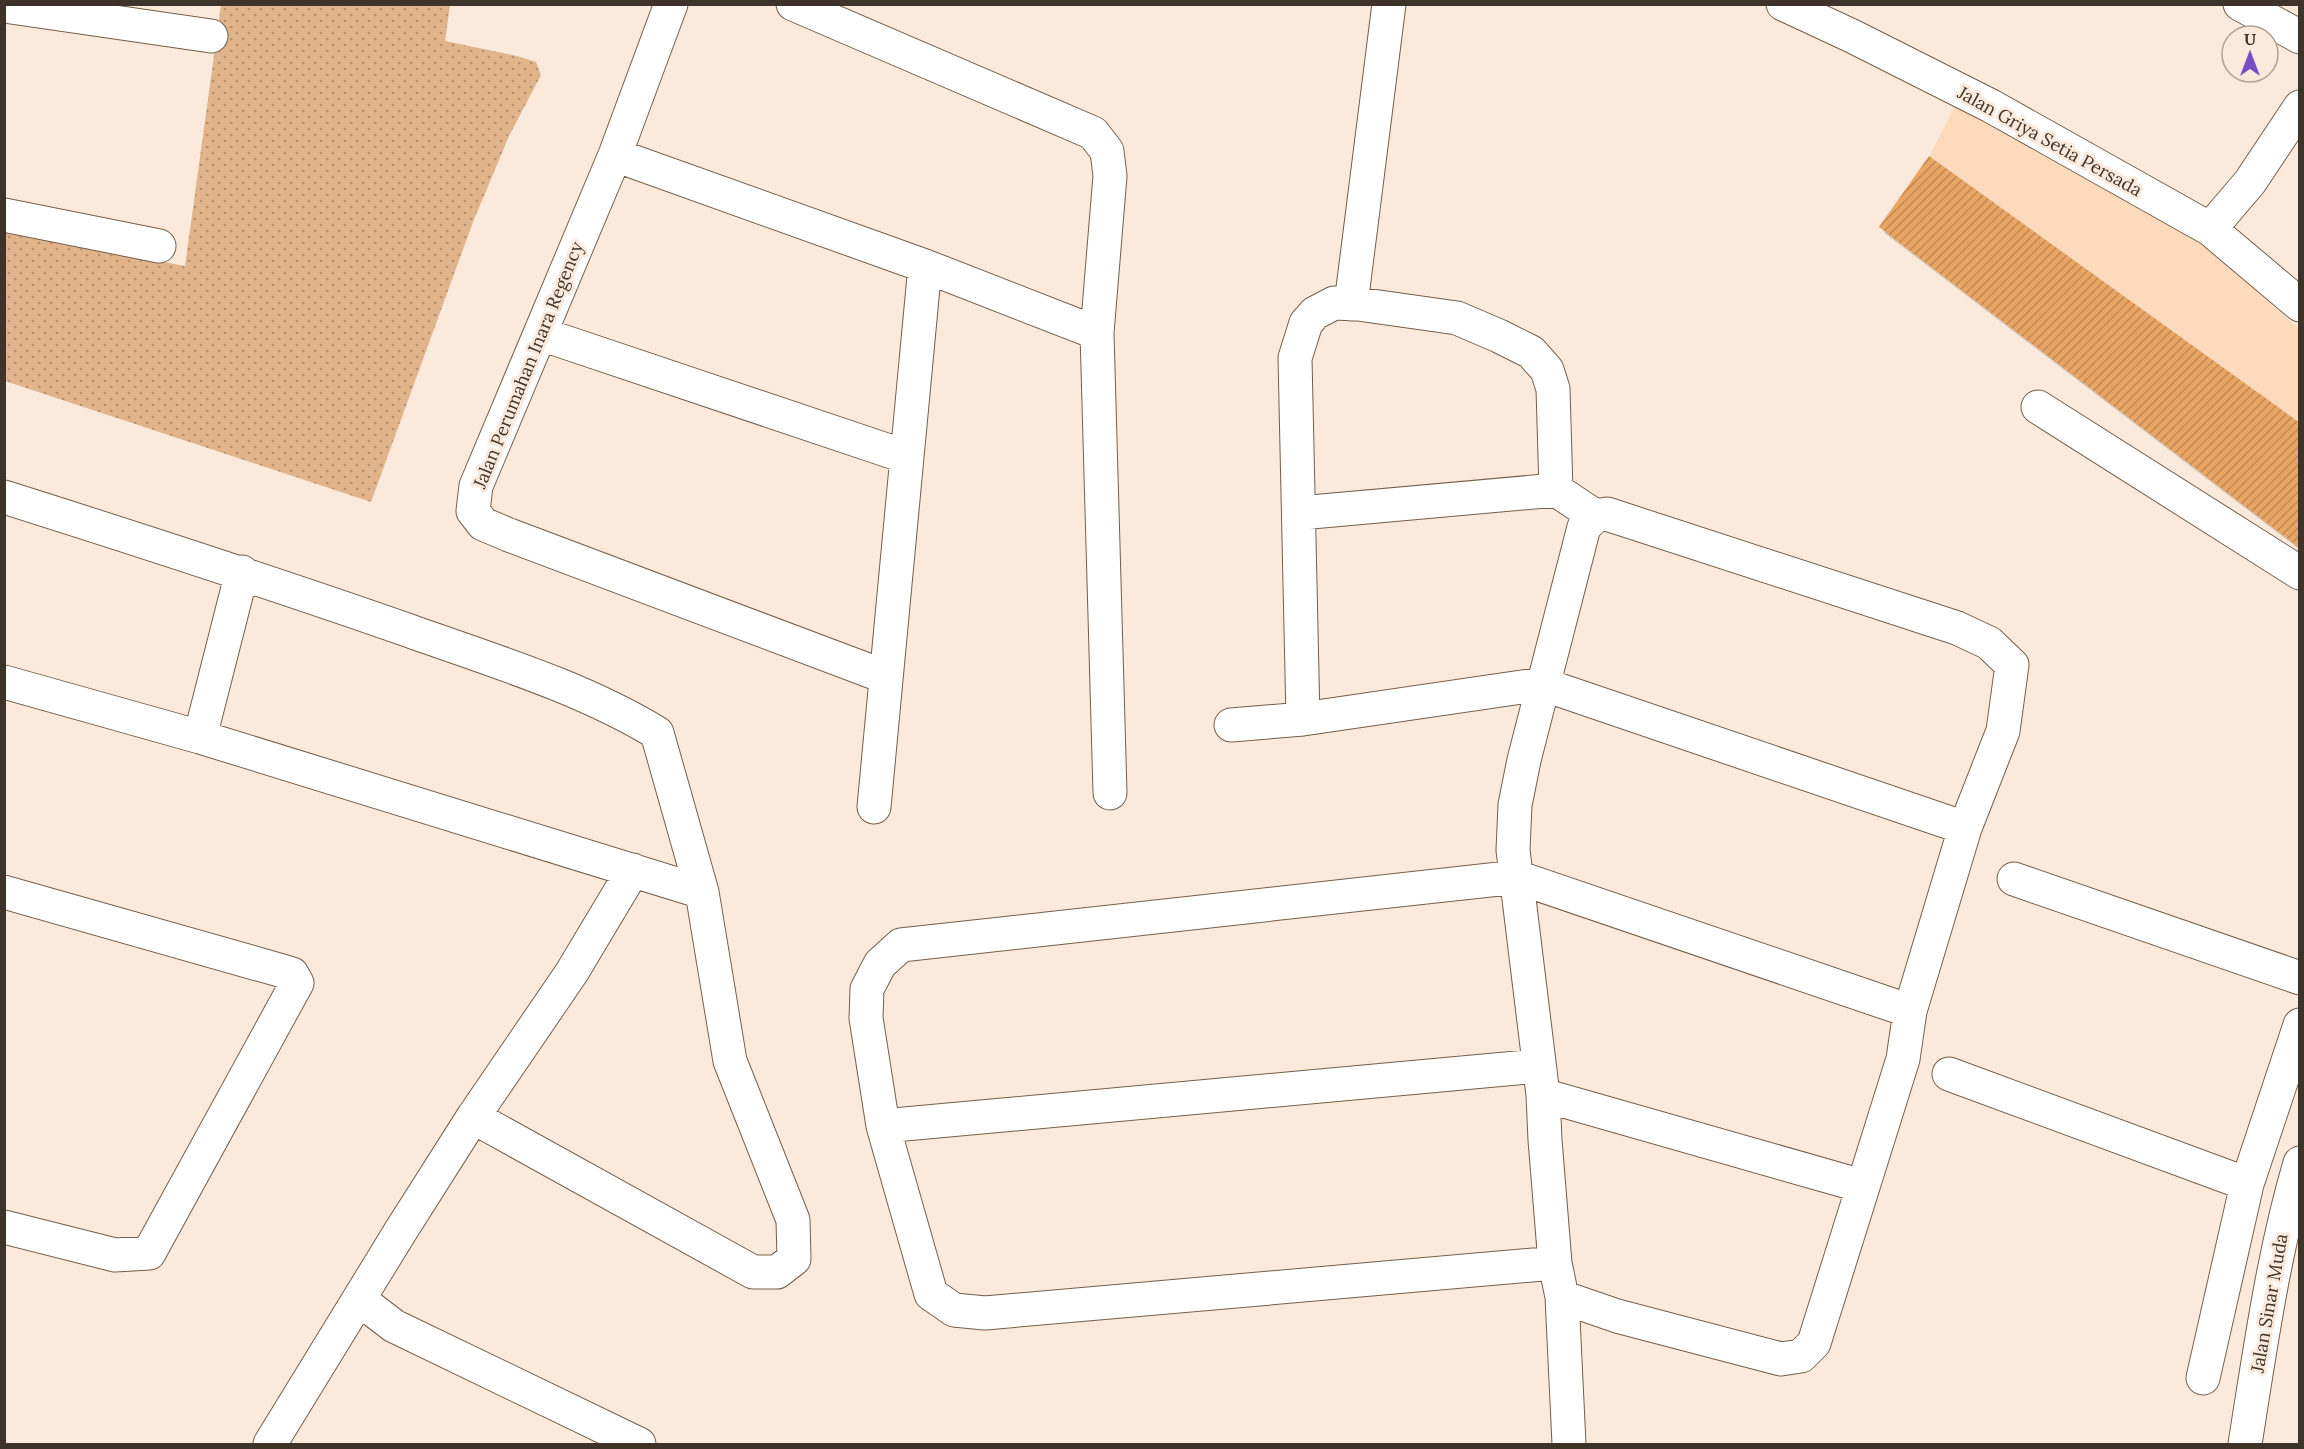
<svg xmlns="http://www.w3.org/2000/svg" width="2304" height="1449" viewBox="0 0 2304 1449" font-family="Lora,serif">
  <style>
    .built { fill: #fddabc }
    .grass { fill: url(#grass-dots) }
    .building { fill: url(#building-hatch); filter: url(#shadow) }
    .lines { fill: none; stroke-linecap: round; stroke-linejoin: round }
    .minor-casing { stroke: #765e48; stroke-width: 35 }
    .minor { stroke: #fff; stroke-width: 33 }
    .labels { text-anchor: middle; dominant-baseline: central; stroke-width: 6; stroke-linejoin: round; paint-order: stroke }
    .street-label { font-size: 18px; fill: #3d3329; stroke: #fbeadb }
  </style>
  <defs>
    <pattern id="grass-dots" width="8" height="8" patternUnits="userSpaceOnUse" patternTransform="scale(1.5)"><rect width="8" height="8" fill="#e1b48c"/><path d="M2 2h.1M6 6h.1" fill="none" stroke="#b89372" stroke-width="1.8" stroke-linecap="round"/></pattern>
    <pattern id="building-hatch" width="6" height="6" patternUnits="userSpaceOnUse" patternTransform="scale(1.5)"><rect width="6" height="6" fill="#e9a564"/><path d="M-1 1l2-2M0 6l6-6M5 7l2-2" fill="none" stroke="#be8752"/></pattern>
    <filter id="shadow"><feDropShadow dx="5.5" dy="5.5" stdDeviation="0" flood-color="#0004"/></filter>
  </defs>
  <rect width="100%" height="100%" fill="#fbeadb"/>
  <!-- built -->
  <path class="built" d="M1955,106L2205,246L2299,329V548L1879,227L1929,156Z"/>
  <!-- grass -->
  <path class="grass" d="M221,5H450L445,41L517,56L536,62L541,75L509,136L473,222L371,502L5,381V231L185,266Z"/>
  <!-- building -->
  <path class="building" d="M1929,156L2300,423V548L1879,227Z"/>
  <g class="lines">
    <!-- minor casing -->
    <g class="minor-casing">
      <path id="minor" d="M671,4L615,155L476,486L473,511L483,524L509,535L886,677
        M793,4L1093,133L1107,151L1110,176L1097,333L1110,793
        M1783,4L1852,36L1991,106L2210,229L2300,305
        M2240,4L2300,37
        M4,6L211,36
        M615,155L925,266L1097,333
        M4,215L159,246
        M2210,229L2250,182L2300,107
        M1351,304L1389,4
        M541,334L907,457
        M2038,407L2300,573
        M4,497C140,540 276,584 410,631C494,661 581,687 657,733L702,892L730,1061L793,1220L794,1259L777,1272H753L473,1117
        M1300,513L1556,490
        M4,682L200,737L702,892
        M1303,719L1295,358L1306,323L1315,313L1334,303L1358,304L1457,318L1499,336L1531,352L1547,370L1553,389L1556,490L1595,516
        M1231,725L1303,719L1542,684L1965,828
        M200,737L242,572
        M874,807L925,266
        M2014,879L2300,978
        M4,892L279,970L292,974L297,983L149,1253L115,1255L4,1227
        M1949,1074L2247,1184
        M1543,1095L1862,1186
        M883,1126L1539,1066
        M1555,1263L985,1313L954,1310L931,1294L883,1126L866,1018L867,989L880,964L901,945L1517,877L1910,1011
        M1562,1297L1617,1316L1781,1359L1801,1356L1814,1343L1903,1059L1910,1011L1965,828L2003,731L2012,665L1989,643L1957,628L1607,514L1595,516L1584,527L1524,760L1515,805L1513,850L1543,1095L1545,1140L1555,1263L1562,1297L1569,1444
        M360,1300L394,1326L639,1444
        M2203,1378L2247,1184L2300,1025
        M270,1444L400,1232L473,1117L572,972L633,870
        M2245,1444C2260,1350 2273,1255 2300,1163"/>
    </g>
    <!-- minor -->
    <use href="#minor" class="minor"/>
  </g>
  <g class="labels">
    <!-- street labels -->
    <g class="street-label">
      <text transform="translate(2050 141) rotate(29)">Jalan Griya Setia Persada</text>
      <text transform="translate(528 365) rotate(-68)">Jalan Perumahan Inara Regency</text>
      <text transform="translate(2269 1303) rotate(-80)">Jalan Sinar Muda</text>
    </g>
  </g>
  <!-- border -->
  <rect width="2304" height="1449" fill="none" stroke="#3d3329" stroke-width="12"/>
  <!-- north arrow -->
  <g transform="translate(2250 54)"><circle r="28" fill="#fbeadb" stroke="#afa194" stroke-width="1.5"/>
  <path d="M0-4.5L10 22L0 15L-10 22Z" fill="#784dc6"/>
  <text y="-9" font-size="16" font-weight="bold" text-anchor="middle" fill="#3d3329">U</text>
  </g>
</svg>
